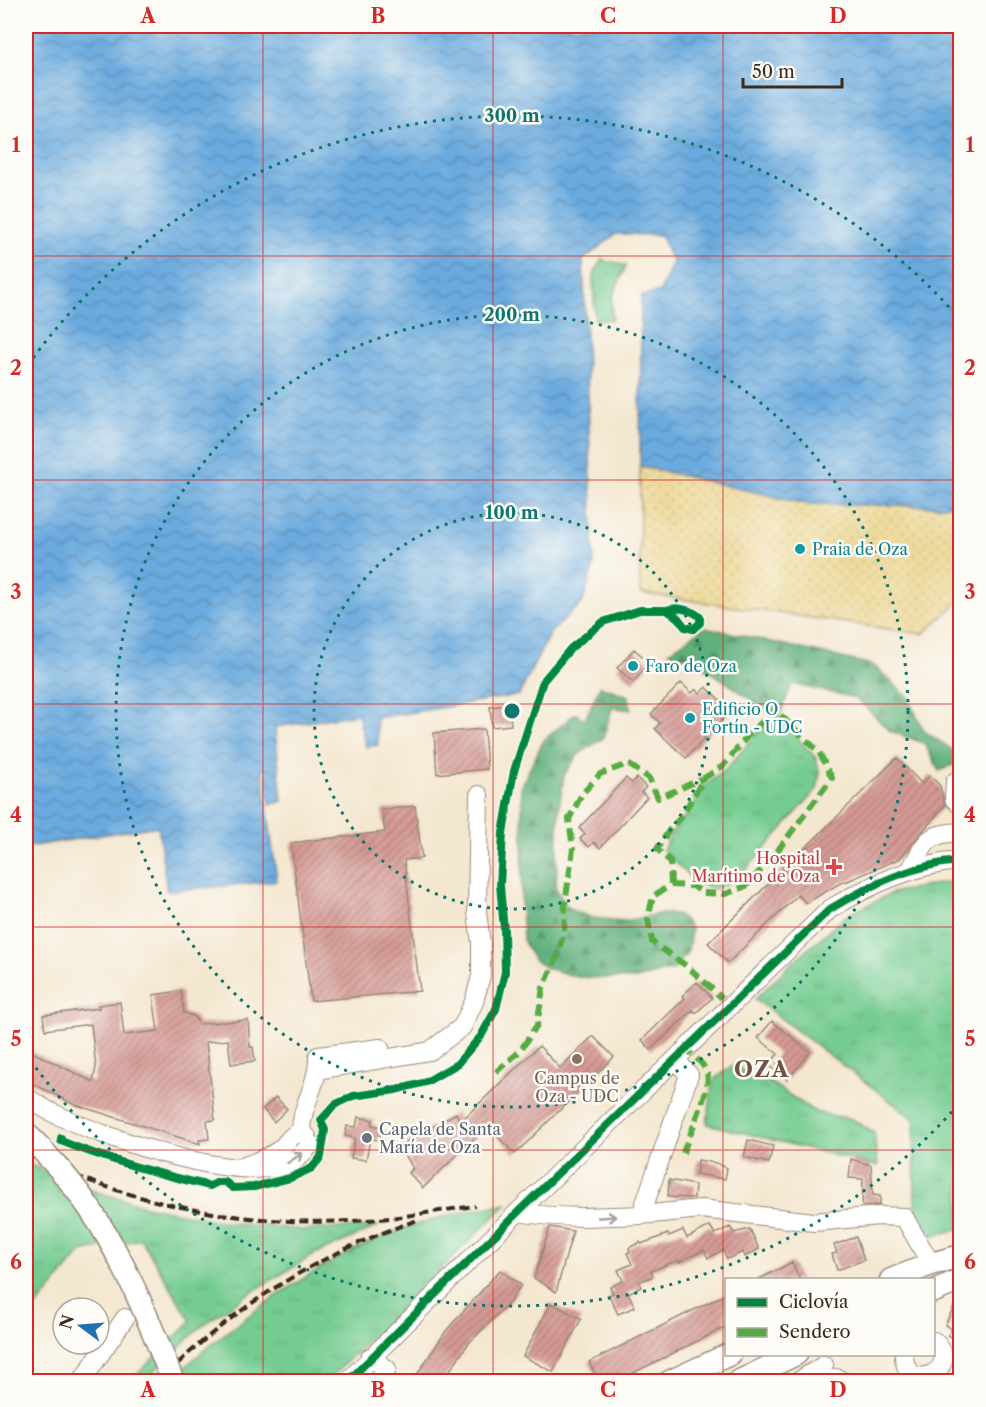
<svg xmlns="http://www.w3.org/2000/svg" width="986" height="1407" viewBox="0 0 986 1407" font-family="'Libre Caslon Text',serif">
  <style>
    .grass { fill: url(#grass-tufts); stroke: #587b58; stroke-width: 1.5 }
    .forest { fill: url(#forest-firs); stroke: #4e6d4c; stroke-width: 1.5 }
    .sand { fill: url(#sand-dots); stroke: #94825e; stroke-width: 1.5 }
    .park { fill: url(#park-dots); stroke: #587b58; stroke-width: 1.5 }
    .water { fill: url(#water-waves); stroke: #536a7e; stroke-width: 1.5 }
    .building { fill: url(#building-hatch) }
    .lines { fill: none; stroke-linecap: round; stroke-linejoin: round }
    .minor-casing { stroke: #988877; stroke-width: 20 }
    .major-casing { stroke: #988877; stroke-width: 25 }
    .minor { stroke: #fff; stroke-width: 18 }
    .major { stroke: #fff; stroke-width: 22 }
    .rail { stroke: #3b2a1e; stroke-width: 4; stroke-dasharray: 9 4.5; stroke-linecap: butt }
    .major-bridge-casing { stroke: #988877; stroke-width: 25; stroke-linecap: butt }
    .major-bridge { stroke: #fff; stroke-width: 22 }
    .quiet { stroke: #55ab43; stroke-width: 6; stroke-dasharray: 12 6; stroke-linecap: butt }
    .cycleway-casing { stroke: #fdfcf7; stroke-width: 11 }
    .cycleway { stroke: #00873e; stroke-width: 8 }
    .oneway { stroke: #a79f9a }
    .grid { fill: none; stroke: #d62828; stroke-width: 1.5; stroke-opacity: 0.55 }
    .ring { fill: none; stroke: #0f766e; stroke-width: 3; stroke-dasharray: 3 6 }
    .culture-dot { fill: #0f9aa8; stroke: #fdfcf7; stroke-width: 2 }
    .health-dot { fill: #e0444e; stroke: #fdfcf7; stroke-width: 2 }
    .education-dot { fill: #8d6e63; stroke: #fdfcf7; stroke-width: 2 }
    .worship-dot { fill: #6b7280; stroke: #fdfcf7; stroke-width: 2 }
    .labels { text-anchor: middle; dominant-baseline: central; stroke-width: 5; stroke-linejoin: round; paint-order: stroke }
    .culture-label { font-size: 16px; fill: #0d838f; stroke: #fdfcf7; text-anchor: start }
    .health-label { font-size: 16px; fill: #be3a42; stroke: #fdfcf7; text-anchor: end }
    .education-label { font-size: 16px; fill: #785e54; stroke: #fdfcf7 }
    .worship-label { font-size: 16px; fill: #5b616d; stroke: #fdfcf7; text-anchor: start }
    .district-label { font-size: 22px; font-weight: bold; letter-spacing: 1.5px; fill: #715147; stroke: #fdfcf7 }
    .centre { fill: #0f766e; stroke: #fdfcf7; stroke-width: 3 }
    .ring-label { font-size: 18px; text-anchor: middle; font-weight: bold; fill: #0f766e; stroke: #fdfcf7; stroke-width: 5; stroke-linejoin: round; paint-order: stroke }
    .neatline { fill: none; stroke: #d62828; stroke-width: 2 }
    .grid-label { font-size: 20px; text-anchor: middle; font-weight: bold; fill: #d62828 }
  </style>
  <defs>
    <pattern id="grass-tufts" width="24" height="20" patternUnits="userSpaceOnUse" patternTransform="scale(1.5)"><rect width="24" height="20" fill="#75cc91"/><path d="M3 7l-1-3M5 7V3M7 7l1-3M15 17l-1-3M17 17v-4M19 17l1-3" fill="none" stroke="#66af7d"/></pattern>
    <pattern id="forest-firs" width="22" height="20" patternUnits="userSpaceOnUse" patternTransform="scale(1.5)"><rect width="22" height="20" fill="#60b07b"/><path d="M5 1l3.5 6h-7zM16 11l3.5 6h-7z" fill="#508f64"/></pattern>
    <pattern id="sand-dots" width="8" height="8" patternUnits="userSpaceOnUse" patternTransform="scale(1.5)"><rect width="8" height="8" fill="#eeda9e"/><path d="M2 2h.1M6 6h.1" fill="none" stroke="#cdbb88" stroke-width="1.8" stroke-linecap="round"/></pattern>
    <pattern id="park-dots" width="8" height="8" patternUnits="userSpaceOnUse" patternTransform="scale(1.5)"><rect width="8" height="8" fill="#75cc91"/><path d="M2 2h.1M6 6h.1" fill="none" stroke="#66af7d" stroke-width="1.8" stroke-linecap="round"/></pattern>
    <pattern id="water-waves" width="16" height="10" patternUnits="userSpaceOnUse" patternTransform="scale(1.5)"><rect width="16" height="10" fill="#6baade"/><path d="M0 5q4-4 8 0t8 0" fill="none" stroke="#598bb3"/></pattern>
    <pattern id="building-hatch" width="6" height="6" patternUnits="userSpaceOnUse" patternTransform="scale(1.5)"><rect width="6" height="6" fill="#d59a94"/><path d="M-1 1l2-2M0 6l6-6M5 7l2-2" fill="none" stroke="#ae7e78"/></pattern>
  </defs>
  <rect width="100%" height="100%" fill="#fdfcf7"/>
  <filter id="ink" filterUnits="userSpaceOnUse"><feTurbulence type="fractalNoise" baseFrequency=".0167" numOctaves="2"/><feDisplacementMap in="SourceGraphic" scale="12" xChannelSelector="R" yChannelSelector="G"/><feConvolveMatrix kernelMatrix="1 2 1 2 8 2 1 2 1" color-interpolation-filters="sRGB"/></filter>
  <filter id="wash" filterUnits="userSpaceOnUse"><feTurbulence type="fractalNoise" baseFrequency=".008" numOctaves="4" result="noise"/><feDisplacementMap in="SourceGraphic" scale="24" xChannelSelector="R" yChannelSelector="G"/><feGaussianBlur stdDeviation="1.35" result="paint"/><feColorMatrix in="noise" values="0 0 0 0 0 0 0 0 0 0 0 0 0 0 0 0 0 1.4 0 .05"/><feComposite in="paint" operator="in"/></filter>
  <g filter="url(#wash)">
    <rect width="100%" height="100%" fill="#f4e7d0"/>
    <!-- grass -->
    <path class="grass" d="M779,718L816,758L820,773L817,789L739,878L716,889L697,884L663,850L673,831L689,811L704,786L726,769L768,721Z
      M952,881L960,883V1229L921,1238L915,1212L914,1119L755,999L792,963L846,916L892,893Z
      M734,1064L749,1075L768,1081L815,1112L852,1119L874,1133L878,1166L707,1124L713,1081Z
      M26,1163L91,1190L145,1206L225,1222L303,1230L379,1226L315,1254L248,1294L204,1324L143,1381H130L191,1321L141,1239L81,1252L26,1320Z
      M507,1204L327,1381H183L179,1372C243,1316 313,1265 392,1233C429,1218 468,1210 507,1204Z"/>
    <!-- forest -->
    <path class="forest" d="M705,627L873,665L907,696L924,731L960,755V762L939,771L924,743L890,731L856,698L792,684L779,718L693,660L669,652Z
      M600,686L629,696L631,710L612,708L603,738L578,755L564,775L559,809L556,888L565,904L573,911L593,918L625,921L658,914H676L686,921L691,929L688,951L675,969L635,979L577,977L546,968L533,959L523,940L521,904L523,843L521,786L544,740L575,714L585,719Z"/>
    <!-- sand -->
    <path class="sand" d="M640,466L807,504L943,506L960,502V600L923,634L640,593Z"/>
    <!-- park -->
    <path class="park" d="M602,258L606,262H615L626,266L612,298V319L595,320L593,277Z"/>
    <!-- water -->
    <path class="water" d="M26,26H960V502L943,506L807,504L640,466L641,296L660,292L673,262L660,235L616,234L583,260L594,564L583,602L550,633L519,695L376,718L378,745L366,747L358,714L275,727L282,801L270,805L266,769H262L277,881L167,891L158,826L26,847Z"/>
    <g id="blocks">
      <!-- building -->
      <path class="building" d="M634,649L650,663L633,682L617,668Z
        M681,683L692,693L696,689L700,693L706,687L731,710L686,758L655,729L660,723L651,714Z
        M509,705L511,725L492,727L490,707Z
        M484,729L487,769L437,774L434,733Z
        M897,758L922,784L930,775L940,786L945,805L899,859L845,882L844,881L806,903L798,895L728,963L708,943Z
        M626,778L632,783L637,778L646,787L641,792L647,797L600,848L594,842L589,847L580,839L585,834L579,828Z
        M415,806L422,858L404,860L420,991L311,1001L291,843L385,832L382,810Z
        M697,982L712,998L696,1013L693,1010L651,1050L642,1040L685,998L682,996Z
        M181,991L184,1013L194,1016L199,1024L248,1020L250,1047H253L255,1061L231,1064L228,1040L206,1042L215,1120L207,1121L209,1139L199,1140L200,1144L73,1104L26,1080V1049L93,1082L96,1067L91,1024L45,1030L43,1015L99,1008L98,1005L120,1002L124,1035L158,1031L153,995Z
        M772,1021L810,1052L787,1080L769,1065L778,1054L758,1038Z
        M593,1036L614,1057L515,1154L487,1126L423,1188L409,1173L413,1168L400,1146L456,1113L460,1122L539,1046L560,1068Z
        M276,1097L287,1109L274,1122L263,1109Z
        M358,1117L373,1120L372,1125L382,1127L379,1140L370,1139L366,1160L351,1158L355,1138L345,1136L347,1126L356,1127Z
        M748,1140L773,1146L769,1163L744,1157Z
        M851,1159L871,1165L873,1195L880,1196V1205L862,1206L863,1179L849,1178Z
        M698,1160L716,1163L727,1168L725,1179L696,1174Z
        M669,1180L695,1185L694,1198L668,1197Z
        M710,1226L715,1234L730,1227L734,1233L750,1229L759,1249L745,1257L743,1252L727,1259L723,1250L708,1258L704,1250L679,1262L678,1260L651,1271L653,1276L639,1282L641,1287L628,1293L635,1307L618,1314L609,1295L613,1293L610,1287L623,1281L618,1270L632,1264L627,1253L630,1252L629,1248L640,1242L641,1244L668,1234L669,1236L683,1230L687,1238Z
        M550,1227L573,1231L556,1292L534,1278Z
        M856,1237L864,1260L837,1270L832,1254L837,1253L834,1245Z
        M792,1262L800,1280H757L779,1269Z
        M500,1270L521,1285L509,1303L468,1344L442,1382H412L446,1331Z
        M726,1294V1327L615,1382H599L589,1362Z
        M960,1294V1342L948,1335L952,1329L945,1325Z
        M551,1303L581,1319L553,1372L523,1356Z"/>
    </g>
  </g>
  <g filter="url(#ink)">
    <use href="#blocks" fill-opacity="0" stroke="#988877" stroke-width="1.5"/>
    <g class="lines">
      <!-- minor casing -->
      <g class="minor-casing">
        <path id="minor" d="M960,778L955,782L954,799L960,805
          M910,870C927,842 924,834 960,832
          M318,1070L430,1051L462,1027L474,1002L481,976V943L477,912L479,795
          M26,1097C36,1103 46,1110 57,1115C103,1137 247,1188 293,1161C300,1157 305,1151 310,1145L307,1137L301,1132C289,1135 288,1143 279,1150C267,1159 253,1163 239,1168
          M301,1132C301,1104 319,1084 318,1056L380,1048
          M518,1212C560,1219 599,1217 641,1215L689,1075L675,1059
          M641,1215L701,1209L814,1222L879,1216L904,1217L931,1264
          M904,1354C904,1397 966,1370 934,1341
          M370,1357L387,1369L380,1382
          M81,1382L125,1318
          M347,1382L518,1212L830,909C870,885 914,864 960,861
          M797,1382L824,1365
          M826,1382L836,1378L845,1382"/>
      </g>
      <!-- major casing -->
      <g class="major-casing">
        <path id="major" d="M891,1280L931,1264L960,1256
          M934,1291L960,1280
          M669,1382L730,1354
          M738,1382L796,1354"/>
      </g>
      <!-- minor -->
      <use href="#minor" class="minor"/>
      <!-- major -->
      <use href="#major" class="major"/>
      <!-- rail -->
      <path class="rail" d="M26,1154C135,1207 259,1230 380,1219C411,1216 443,1210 475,1206
        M159,1382C232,1307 320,1253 418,1220"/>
      <!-- major-bridge casing -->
      <g class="major-bridge-casing">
        <path id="major-bridge" d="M26,1134C37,1143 45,1154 55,1164C111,1226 143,1304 173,1382"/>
      </g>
      <!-- major-bridge -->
      <use href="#major-bridge" class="major-bridge"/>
      <!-- quiet -->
      <path class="quiet" d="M671,885L670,861L657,849L670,829L681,817L704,778L723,766L751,732L775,710L819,752L832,778L772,858L746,886L726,894L703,893L693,886L671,885L653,896L648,919L652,942L688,967L722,998
        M496,1072L520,1051L537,1025L543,988L557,957L564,932L565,904L573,849L569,819L582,794L600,774L628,764L649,778L658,798L704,778
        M683,1153C688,1137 712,1088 707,1073C704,1063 693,1056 686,1049"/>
      <!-- cycleway casing -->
      <g class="cycleway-casing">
        <path id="cycleway" d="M61,1138V1141C110,1161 159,1174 210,1186L218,1182H225L233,1188L254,1187L290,1178L312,1168L321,1157L325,1130L321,1120L336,1104L353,1096L396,1090L426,1082L457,1064L481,1036L496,1009L505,972L504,930L500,885L503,833L514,771L543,681L571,648L603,622L640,610H667L678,618L685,627L693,629L700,623V617C693,610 676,606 667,610
          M347,1382L518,1212L830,909C870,885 914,864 960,861"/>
      </g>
      <!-- cycleway -->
      <use href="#cycleway" class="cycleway"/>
    </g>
    <!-- one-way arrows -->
    <defs><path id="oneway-shaft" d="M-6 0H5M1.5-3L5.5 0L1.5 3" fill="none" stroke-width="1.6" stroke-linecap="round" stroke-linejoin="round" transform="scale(1.5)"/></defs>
    <g class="oneway">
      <use href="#oneway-shaft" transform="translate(295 1158) rotate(-33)"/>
      <use href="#oneway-shaft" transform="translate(607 1217) rotate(-3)"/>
    </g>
  </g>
  <!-- grid -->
  <path class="grid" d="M263,26V1382M493,26V1382M723,26V1382M26,256H960M26,480H960M26,704H960M26,927H960M26,1150H960"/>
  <!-- distance rings -->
  <g class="ring">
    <circle cx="512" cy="711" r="198"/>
    <circle cx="512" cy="711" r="396"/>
    <path d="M958 1105A595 595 0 0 1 28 1057M28 365A595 595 0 0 1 958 317"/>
  </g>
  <!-- markers -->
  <g class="culture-dot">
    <circle cx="800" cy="549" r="6"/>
    <circle cx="633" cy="666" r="6"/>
    <circle cx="690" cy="718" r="6"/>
  </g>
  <path class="health-dot" d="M831 858h6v6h6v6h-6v6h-6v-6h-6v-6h6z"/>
  <circle class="education-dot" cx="577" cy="1059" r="6"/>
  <circle class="worship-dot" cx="367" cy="1138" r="6"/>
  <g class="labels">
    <!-- culture labels -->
    <g class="culture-label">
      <text x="812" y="549">Praia de Oza</text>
      <text x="645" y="666">Faro de Oza</text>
      <text x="702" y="709">Edificio O<tspan x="702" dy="18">Fortín - UDC</tspan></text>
    </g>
    <!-- health labels -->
    <g class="health-label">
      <text x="820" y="858">Hospital<tspan x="820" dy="18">Marítimo de Oza</tspan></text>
    </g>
    <!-- education labels -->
    <g class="education-label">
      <text x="577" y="1078">Campus de<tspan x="577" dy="18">Oza - UDC</tspan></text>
    </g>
    <!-- worship labels -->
    <g class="worship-label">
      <text x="379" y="1129">Capela de Santa<tspan x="379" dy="18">María de Oza</tspan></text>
    </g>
    <!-- district labels -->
    <g class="district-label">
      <text x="762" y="1069">OZA</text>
    </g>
  </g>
  <circle cx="512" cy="711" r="9" class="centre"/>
  <g class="ring-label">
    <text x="512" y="122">300 m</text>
    <text x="512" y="321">200 m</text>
    <text x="512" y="519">100 m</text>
  </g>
  <!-- margin -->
  <rect width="986" height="1407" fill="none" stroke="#fdfcf7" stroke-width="66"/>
  <!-- legend -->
  <rect x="725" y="1278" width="210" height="78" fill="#fdfcf7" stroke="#afa8a0" stroke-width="1.5"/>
  <rect x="737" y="1298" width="30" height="9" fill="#00873e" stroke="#afa8a0" stroke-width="1.5"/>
  <text x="779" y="1308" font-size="18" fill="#3b2a1e">Ciclovía</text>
  <rect x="737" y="1328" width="30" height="9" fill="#55ab43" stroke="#afa8a0" stroke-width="1.5"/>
  <text x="779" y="1338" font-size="18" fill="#3b2a1e">Sendero</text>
  <!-- north arrow -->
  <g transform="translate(81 1326) rotate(286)"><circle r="28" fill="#fdfcf7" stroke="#afa8a0" stroke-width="1.5"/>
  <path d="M0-4.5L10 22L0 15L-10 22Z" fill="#1f6fb2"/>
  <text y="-9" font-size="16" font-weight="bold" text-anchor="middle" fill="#3b2a1e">N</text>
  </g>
  <!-- scale -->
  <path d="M743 78v9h99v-9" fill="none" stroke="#3b2a1e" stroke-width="3"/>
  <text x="752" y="78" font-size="18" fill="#3b2a1e" stroke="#fdfcf7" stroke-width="4.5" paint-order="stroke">50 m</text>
  <rect x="33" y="33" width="920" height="1341" class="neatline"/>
  <g class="grid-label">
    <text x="148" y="23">A</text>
    <text x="378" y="23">B</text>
    <text x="608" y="23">C</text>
    <text x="838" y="23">D</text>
    <text x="16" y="152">1</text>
    <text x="970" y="152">1</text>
    <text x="16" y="375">2</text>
    <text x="970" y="375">2</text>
    <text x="16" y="599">3</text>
    <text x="970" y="599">3</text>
    <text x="16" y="822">4</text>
    <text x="970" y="822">4</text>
    <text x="16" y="1046">5</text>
    <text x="970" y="1046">5</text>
    <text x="16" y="1269">6</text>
    <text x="970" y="1269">6</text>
    <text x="148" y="1397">A</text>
    <text x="378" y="1397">B</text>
    <text x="608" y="1397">C</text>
    <text x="838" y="1397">D</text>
  </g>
</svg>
